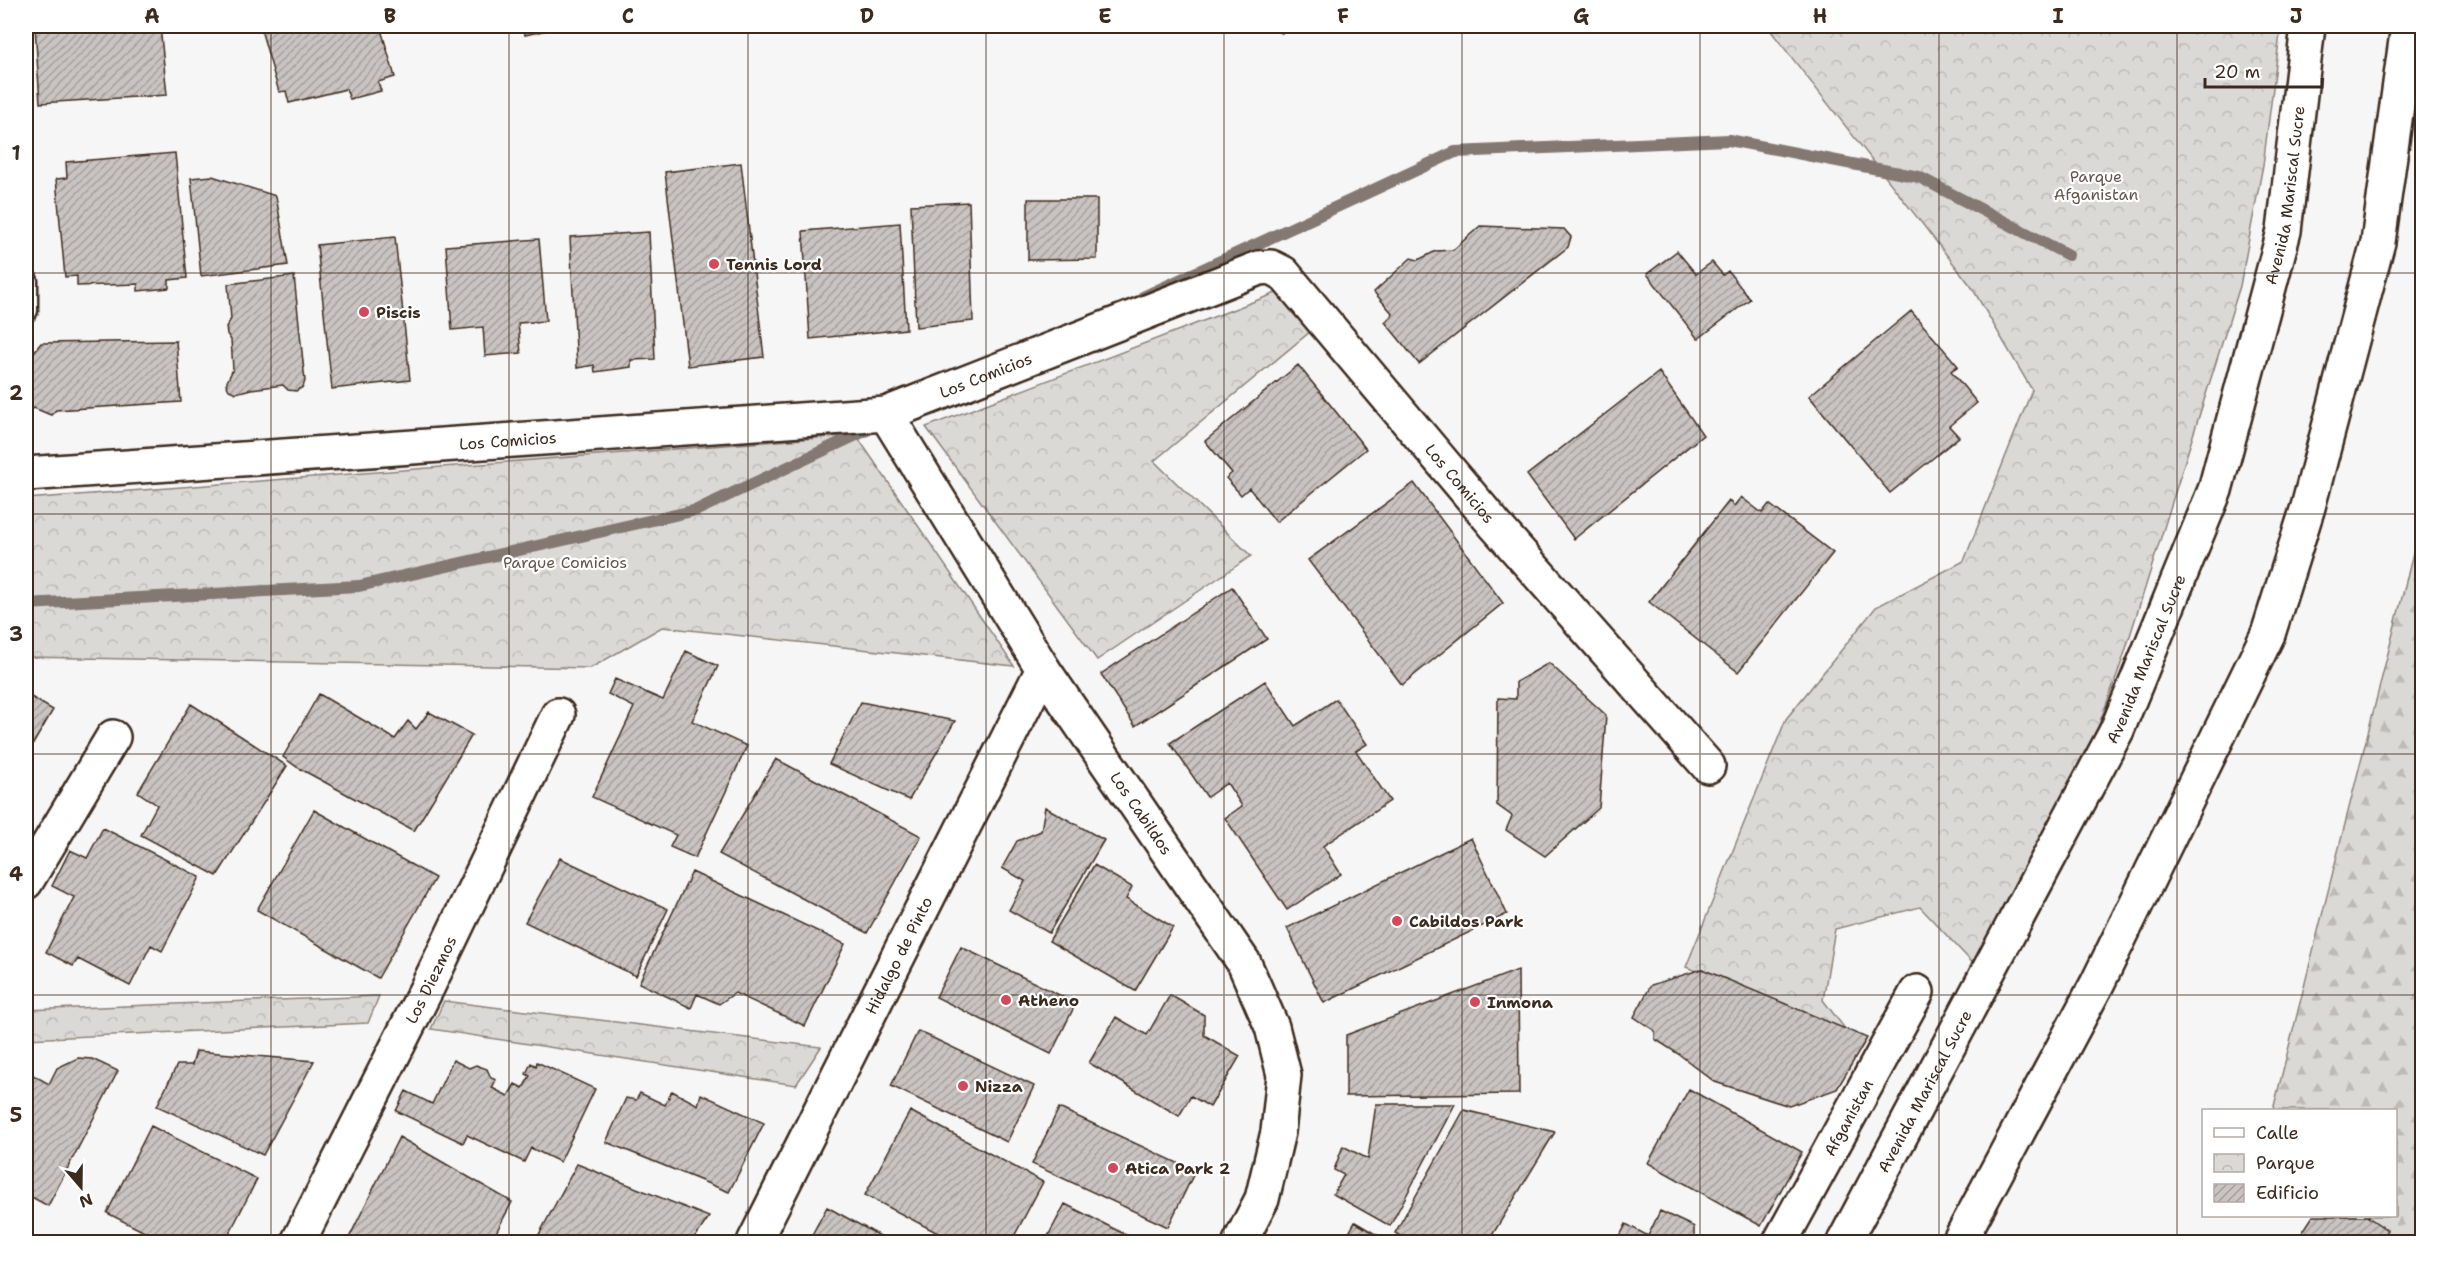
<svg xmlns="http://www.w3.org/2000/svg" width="2448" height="1268" viewBox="0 0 2448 1268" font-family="'Shantell Sans',sans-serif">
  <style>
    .forest { fill: url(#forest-firs); stroke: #8b827a; stroke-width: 1.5 }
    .park { fill: url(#park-crowns); stroke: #8b827a; stroke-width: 1.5 }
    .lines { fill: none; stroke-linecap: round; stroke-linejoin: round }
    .stream { stroke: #847972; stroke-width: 12 }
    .building { fill: url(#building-hatch); stroke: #3b2a1e; stroke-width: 1.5 }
    .service-casing { stroke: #3b2a1e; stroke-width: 27 }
    .minor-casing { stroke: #3b2a1e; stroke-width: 38 }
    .primary-casing { stroke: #3b2a1e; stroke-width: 38 }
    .service { stroke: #fff; stroke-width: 22 }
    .minor { stroke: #fff; stroke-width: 33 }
    .primary { stroke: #fff; stroke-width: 33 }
    .grid { fill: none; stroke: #3b2a1e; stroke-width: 1.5; stroke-opacity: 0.55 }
    .poi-dot { fill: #d1495b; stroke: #fff; stroke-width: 2 }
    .labels { text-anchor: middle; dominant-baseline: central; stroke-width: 4.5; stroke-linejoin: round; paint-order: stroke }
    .park-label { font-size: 16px; fill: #63564c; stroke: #fff }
    .street-label { font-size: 16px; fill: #3b2a1e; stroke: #fff }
    .poi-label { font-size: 16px; font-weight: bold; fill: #3b2a1e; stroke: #fff; text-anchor: start }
    .neatline { fill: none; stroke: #3b2a1e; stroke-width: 2 }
    .grid-label { font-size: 20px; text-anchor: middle; font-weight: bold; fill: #3b2a1e }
  </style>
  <defs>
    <pattern id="forest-firs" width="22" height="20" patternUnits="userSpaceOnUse" patternTransform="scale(1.5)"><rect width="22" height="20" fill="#dbd9d6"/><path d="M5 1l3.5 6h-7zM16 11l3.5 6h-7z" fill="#bdbab7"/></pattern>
    <pattern id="park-crowns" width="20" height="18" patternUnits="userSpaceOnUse" patternTransform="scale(1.5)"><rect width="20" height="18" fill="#dbd9d6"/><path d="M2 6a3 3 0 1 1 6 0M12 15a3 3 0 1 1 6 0" fill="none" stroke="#bdbab7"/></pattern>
    <pattern id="building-hatch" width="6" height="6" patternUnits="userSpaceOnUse" patternTransform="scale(1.5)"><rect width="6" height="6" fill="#c9c3c1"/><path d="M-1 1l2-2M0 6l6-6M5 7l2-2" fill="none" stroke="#a49f9c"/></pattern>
  </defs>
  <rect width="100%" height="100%" fill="#f7f6f6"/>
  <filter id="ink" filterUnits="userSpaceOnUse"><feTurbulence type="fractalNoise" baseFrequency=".0167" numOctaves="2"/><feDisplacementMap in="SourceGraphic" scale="12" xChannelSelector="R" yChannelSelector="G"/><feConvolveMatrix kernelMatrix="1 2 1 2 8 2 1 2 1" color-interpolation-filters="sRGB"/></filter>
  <g filter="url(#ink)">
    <!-- forest -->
    <path class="forest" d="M2422,518V1242H2364L2340,1216H2396V1110H2273Z"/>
    <!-- park -->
    <path class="park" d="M1767,26H2281L2263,165L2240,286L2123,658L2050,860L1983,974L1920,907L1835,929L1823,1000L1846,1030L1686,967L1786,719L1876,607L1964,561L2032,390L1971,286Z
      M1289,288L1317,326L1154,461L1251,556L1097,660L926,427Z
      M856,435L1014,666L662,627L591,668L26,657V499Z
      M379,996L368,1023L26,1039V1010Z
      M444,1001L821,1047L796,1085L431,1029Z"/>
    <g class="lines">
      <!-- stream -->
      <path class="stream" d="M1143,297L1455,152L1729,140L1919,177L2068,255
        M26,604L359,586L697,510L869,429"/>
    </g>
    <!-- building -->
    <path class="building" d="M35,26H160L167,95L40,103Z
      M260,26H380L395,77L378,82L381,91L350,99L346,89L289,103L286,91L279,92Z
      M523,26H564L525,35Z
      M1263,26H1285L1282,33Z
      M175,153L187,278L169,280V288L138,291V284L77,286V276L65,277L56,179L67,178L66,162Z
      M741,163L764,357L688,366L665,172Z
      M212,176L276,196L288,265L201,276L191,178Z
      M1028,199H1097V259L1028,260Z
      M969,202L973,321L916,327L911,205Z
      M900,223L906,329L810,339L803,231Z
      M1480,226L1564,229L1571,237L1568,247L1419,364L1385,322L1393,314L1374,292L1411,258L1418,260L1436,251L1453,250Z
      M649,232L655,359L631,360V367L595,372L594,365L577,368L570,237Z
      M395,237L410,380L332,389L317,245Z
      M539,239L546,321L518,323L521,353L485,356L483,327L452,330L446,246Z
      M1677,251L1696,274L1712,262L1723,275L1728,271L1750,299L1698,339L1647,274Z
      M294,276L305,381L303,387L296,391L288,390L283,385L251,389L236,393L229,390L226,384L233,369L231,340L227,334L226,327L231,319L228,284Z
      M1911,311L1958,366L1951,371L1977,403L1949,426L1959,437L1890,493L1809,396Z
      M176,341L181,402L56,410L51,415L34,408L26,413V362L41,343Z
      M1298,365L1366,449L1276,522L1249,488L1241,495L1226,478L1232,473L1205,441Z
      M1659,372L1703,435L1574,539L1527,475Z
      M1414,483L1503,603L1402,685L1308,560Z
      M1741,497L1762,513L1769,504L1833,553L1738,672L1649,602L1729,501L1734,506Z
      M1232,587L1267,639L1135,726L1101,674Z
      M686,651L718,666L692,721L747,746L695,858L670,847L676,835L592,797L634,707L608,694L615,679L663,700Z
      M1549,663L1606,715L1599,808L1545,856L1506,830L1512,816L1497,805L1498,698L1516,699V682Z
      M1265,681L1295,726L1336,699L1367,744L1356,751L1390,801L1323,846L1341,874L1287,910L1225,818L1242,806L1227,783L1207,797L1170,743Z
      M26,694L53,710L26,756Z
      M319,694L395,739L408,721L416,729L429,712L472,735L414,831L297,767L283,757Z
      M861,702L955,721L909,800L829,764Z
      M191,704L287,766L217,876L141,835L157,805L138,792Z
      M776,759L921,836L867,933L719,854Z
      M1045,807L1104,840L1049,933L1009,910L1025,881L1002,868L1017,841L1041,831Z
      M314,810L435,878L378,978L257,910Z
      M103,828L200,877L162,951L151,945L130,986L78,959L73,966L46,952L74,897L52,886L70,850L87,858Z
      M1471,838L1507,914L1324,1003L1287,928Z
      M560,858L668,909L636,976L525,922Z
      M1094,865L1132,887L1126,899L1173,927L1135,991L1049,941Z
      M692,872L845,944L805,1026L735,993L719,1004L697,994L691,1008L639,983Z
      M961,947L1076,1003L1051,1054L936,997Z
      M1702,969L1867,1038L1837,1089L1789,1106L1715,1082L1680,1055L1655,1039V1031L1634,1017L1651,985Z
      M1518,970L1519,1094L1346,1096V1035Z
      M1170,995L1204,1015V1035L1240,1056L1210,1107L1191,1096L1179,1116L1089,1063L1116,1017L1147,1035Z
      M918,1031L1034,1086L1007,1142L891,1086Z
      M196,1051L314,1061L263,1155L157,1106L177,1065H192Z
      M78,1058L92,1059L118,1071L48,1206L26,1194V1071L49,1084L57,1068Z
      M453,1060L469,1068L476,1065L487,1069L491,1078L496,1080L492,1088L508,1096L515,1084L523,1088L530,1076L526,1074L531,1063L536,1066L537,1062L595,1089L560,1162L531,1148L524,1162L467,1135L463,1143L396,1111L406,1091L432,1104Z
      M1689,1089L1802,1152L1761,1226L1648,1163Z
      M672,1091L698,1105L701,1094L764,1123L729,1192L606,1142L626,1098L636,1100L640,1093L665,1105Z
      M1376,1104H1455L1390,1226L1333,1194L1344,1175L1334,1170L1343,1146L1368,1159Z
      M1059,1108L1195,1171L1168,1227L1032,1164Z
      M1464,1110L1555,1132L1488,1242H1411L1395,1233Z
      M910,1111L1043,1182L1011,1242H955L865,1195Z
      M151,1126L257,1179L225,1242H164L107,1213Z
      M399,1137L512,1202L491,1242H347Z
      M577,1164L709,1217L692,1242H535Z
      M1065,1204L1140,1242H1045Z
      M827,1207L891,1242H808Z
      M1660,1211L1694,1227V1240L1699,1242H1617L1626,1224L1648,1236Z
      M2313,1216H2369L2368,1217L2387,1230L2379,1242H2296Z
      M1355,1222L1389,1242H1344Z"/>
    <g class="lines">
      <!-- service casing -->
      <g class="service-casing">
        <path id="service" d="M26,281V310"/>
      </g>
      <!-- minor casing -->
      <g class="minor-casing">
        <g id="minor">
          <path id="s1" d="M886,414L1043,669L1244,963L1272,1027L1284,1075L1278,1132L1262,1199L1240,1242"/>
          <path id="s2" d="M26,474L886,414L1259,268L1271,267L1283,273L1496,526L1708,766"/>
          <path d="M26,882L113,737"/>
          <path id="s3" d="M298,1242L427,988L558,715"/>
          <path id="s4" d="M754,1242L1043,669"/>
          <path id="s5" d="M1780,1242L1917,992"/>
        </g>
      </g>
      <!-- primary casing -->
      <g class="primary-casing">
        <g id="primary">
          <path id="s6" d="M1844,1242L2117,730L2215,490L2284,231L2308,26"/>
          <path d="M1959,1242L2097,984L2268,634L2308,507L2378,242L2408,26"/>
        </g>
      </g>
      <!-- service -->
      <use href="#service" class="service"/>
      <!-- minor -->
      <use href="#minor" class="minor"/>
      <!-- primary -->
      <use href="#primary" class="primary"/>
    </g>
  </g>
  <!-- grid -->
  <path class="grid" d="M271,26V1242M509,26V1242M748,26V1242M986,26V1242M1224,26V1242M1462,26V1242M1700,26V1242M1939,26V1242M2177,26V1242M26,273H2422M26,514H2422M26,754H2422M26,995H2422"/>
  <!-- markers -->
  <g class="poi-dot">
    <circle cx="714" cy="264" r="6"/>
    <circle cx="364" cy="312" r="6"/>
    <circle cx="1397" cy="921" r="6"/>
    <circle cx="1006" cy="1000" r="6"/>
    <circle cx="1475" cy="1002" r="6"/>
    <circle cx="963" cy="1086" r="6"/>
    <circle cx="1113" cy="1168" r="6"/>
  </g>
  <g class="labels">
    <!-- park labels -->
    <g class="park-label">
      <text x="2096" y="176">Parque<tspan x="2096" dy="18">Afganistan</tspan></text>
      <text x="565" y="562">Parque Comicios</text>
    </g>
    <!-- street labels -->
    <g class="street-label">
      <text stroke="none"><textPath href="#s6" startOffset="1143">Avenida Mariscal Sucre</textPath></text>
      <text stroke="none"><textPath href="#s2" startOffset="969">Los Comicios</textPath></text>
      <text stroke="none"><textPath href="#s2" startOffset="483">Los Comicios</textPath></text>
      <text stroke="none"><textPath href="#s2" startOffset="1563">Los Comicios</textPath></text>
      <text stroke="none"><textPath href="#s6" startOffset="657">Avenida Mariscal Sucre</textPath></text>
      <text stroke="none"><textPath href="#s1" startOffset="474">Los Cabildos</textPath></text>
      <text stroke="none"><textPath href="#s4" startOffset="321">Hidalgo de Pinto</textPath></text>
      <text stroke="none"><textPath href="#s3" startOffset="294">Los Diezmos</textPath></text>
      <text stroke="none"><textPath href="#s6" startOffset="171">Avenida Mariscal Sucre</textPath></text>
      <text stroke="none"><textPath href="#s5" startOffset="142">Afganistan</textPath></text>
    </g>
    <!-- poi labels -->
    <g class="poi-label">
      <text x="726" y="264">Tennis Lord</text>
      <text x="376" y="312">Piscis</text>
      <text x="1409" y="921">Cabildos Park</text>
      <text x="1018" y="1000">Atheno</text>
      <text x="1487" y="1002">Inmona</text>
      <text x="975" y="1086">Nizza</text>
      <text x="1125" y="1168">Atica Park 2</text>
    </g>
  </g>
  <!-- margin -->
  <rect width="2448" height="1268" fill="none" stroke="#fff" stroke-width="66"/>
  <!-- legend -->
  <rect x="2202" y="1109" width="195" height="108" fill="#ffffff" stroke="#b1aaa5" stroke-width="1.5"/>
  <rect x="2214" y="1128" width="30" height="9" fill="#ffffff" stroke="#b1aaa5" stroke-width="1.5"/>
  <text x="2256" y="1139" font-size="18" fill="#3b2a1e">Calle</text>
  <rect x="2214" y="1154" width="30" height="18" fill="url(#park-crowns)" stroke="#b1aaa5" stroke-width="1.5"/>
  <text x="2256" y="1169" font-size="18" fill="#3b2a1e">Parque</text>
  <rect x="2214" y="1184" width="30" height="18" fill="url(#building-hatch)" stroke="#b1aaa5" stroke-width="1.5"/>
  <text x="2256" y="1199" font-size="18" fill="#3b2a1e">Edificio</text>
  <!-- north arrow -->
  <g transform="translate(81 1187) rotate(160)" stroke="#ffffff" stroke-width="4.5" paint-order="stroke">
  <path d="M0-4.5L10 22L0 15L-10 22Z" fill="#3b2a1e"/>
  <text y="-9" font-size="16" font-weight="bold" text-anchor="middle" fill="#3b2a1e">N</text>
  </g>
  <!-- scale -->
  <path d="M2205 78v9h117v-9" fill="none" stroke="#3b2a1e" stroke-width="3"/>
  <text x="2214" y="78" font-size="18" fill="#3b2a1e" stroke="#ffffff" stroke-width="4.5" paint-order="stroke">20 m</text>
  <rect x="33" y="33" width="2382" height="1202" class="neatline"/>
  <g class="grid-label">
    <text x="152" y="23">A</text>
    <text x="390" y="23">B</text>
    <text x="628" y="23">C</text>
    <text x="867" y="23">D</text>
    <text x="1105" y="23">E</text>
    <text x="1343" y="23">F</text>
    <text x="1581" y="23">G</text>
    <text x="1820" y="23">H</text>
    <text x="2058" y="23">I</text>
    <text x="2296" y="23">J</text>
    <text x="16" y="160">1</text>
    <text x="16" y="400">2</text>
    <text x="16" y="641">3</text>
    <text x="16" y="881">4</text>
    <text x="16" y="1122">5</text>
  </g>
</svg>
